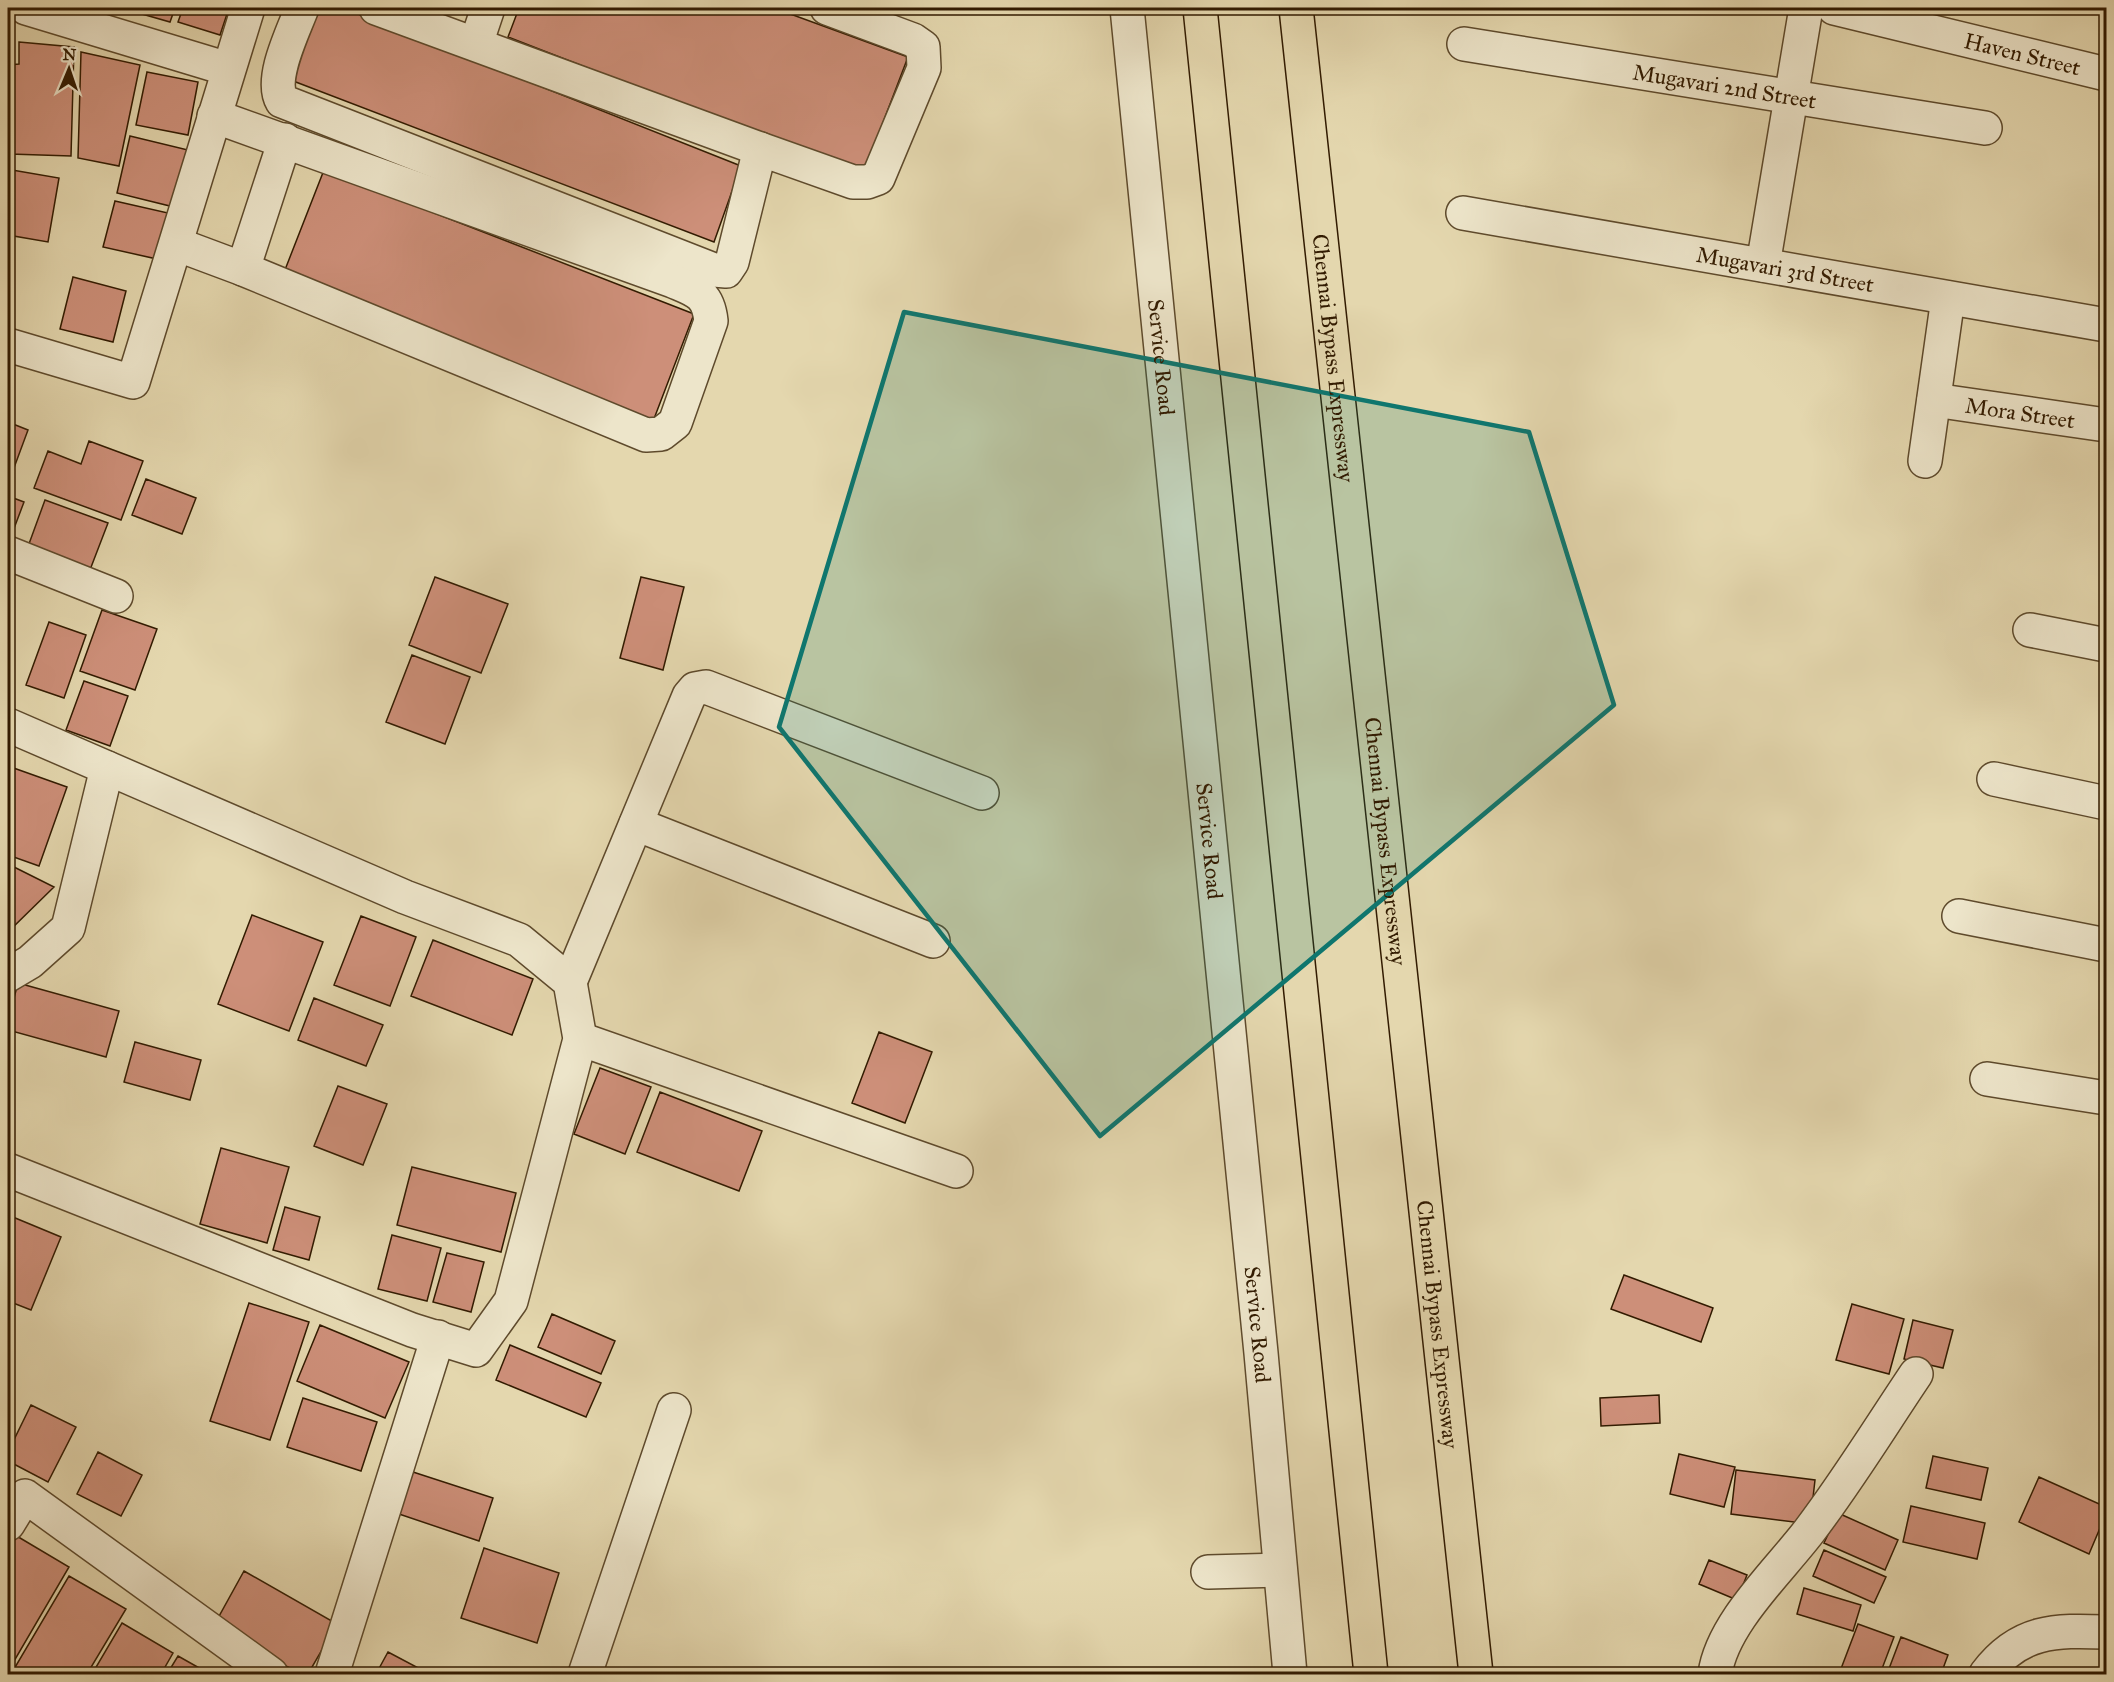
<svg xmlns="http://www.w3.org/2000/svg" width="2114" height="1682" viewBox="0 0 2114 1682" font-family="'IM FELL Great Primer',serif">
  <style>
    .building { fill: #cd8f79; stroke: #321b01; stroke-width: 1.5 }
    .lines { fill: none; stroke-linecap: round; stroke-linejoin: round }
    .minor-casing { stroke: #5e4a2c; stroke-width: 36 }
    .highway-casing { stroke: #321b01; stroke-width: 36 }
    .minor { stroke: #ede5ca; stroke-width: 33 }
    .highway { stroke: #e4d7ae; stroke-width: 33 }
    .marked { fill: #0f766e; fill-opacity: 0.2; stroke: #0f766e; stroke-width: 4.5; stroke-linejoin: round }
    .labels { text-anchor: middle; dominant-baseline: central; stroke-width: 4.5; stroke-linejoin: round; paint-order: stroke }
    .street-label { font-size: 22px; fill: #321b01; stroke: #ede5ca }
  </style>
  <rect width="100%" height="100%" fill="#e4d7ae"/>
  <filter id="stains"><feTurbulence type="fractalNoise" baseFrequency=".00333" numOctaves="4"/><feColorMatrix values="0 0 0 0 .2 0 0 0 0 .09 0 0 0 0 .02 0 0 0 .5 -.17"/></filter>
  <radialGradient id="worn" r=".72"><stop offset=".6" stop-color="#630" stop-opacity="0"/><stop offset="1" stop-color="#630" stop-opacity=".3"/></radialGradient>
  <!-- building -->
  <path class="building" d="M121,8H175L170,22Z
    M183,8H229L220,35L178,22Z
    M318,8H343L741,166L714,242L288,79Z
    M519,8H774L908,57L863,175L508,37Z
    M19,42L74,47L71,156L10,154L8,65L19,64Z
    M81,52L140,65L119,166L78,158Z
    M147,72L198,82L188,135L136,125Z
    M130,136L188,150L174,207L117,193Z
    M12,170L59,178L48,242L8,235V198Z
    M324,170L694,314L652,424L281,280Z
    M115,201L168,213L157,259L103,247Z
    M73,277L126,291L113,342L60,329Z
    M8,422L28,430L8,484Z
    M89,441L143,461L121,520L34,488L48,451L81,464Z
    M146,479L196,498L182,534L132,515Z
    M8,496L24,502L10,539L8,538Z
    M45,500L108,523L88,575L26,552Z
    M435,577L508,604L481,673L409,645Z
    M641,577L684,587L663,670L620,658Z
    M102,610L157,629L135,690L80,671Z
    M49,622L86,635L64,698L26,685Z
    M412,655L470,677L445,744L386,722Z
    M84,681L128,696L110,746L66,730Z
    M8,766L67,787L39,866L8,855Z
    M8,864L54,887L10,930L8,929Z
    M252,915L323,942L289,1031L218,1004Z
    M361,916L416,937L390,1006L334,985Z
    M433,940L533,979L512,1035L411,996Z
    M18,983L119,1011L106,1057L8,1030V1020Z
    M314,998L383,1025L366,1066L298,1040Z
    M879,1032L932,1052L905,1123L852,1103Z
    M135,1042L201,1060L190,1100L124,1082Z
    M600,1068L651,1087L625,1154L574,1134Z
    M338,1086L387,1104L363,1165L314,1146Z
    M660,1092L762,1131L739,1191L637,1152Z
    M221,1148L289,1167L267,1243L200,1224Z
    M412,1167L516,1193L501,1252L397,1225Z
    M285,1207L320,1217L309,1260L273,1250Z
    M8,1215L61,1237L31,1310L8,1301Z
    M392,1235L441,1248L427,1301L378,1289Z
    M447,1253L484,1262L471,1312L433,1302Z
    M1624,1275L1713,1308L1701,1342L1611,1309Z
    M249,1303L309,1322L270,1440L210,1421Z
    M1852,1304L1904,1319L1889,1374L1836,1360Z
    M552,1314L615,1341L601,1374L538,1347Z
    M1913,1320L1953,1330L1943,1368L1904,1359Z
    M320,1325L409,1362L385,1418L297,1381Z
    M510,1345L601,1383L586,1417L496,1380Z
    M1659,1395L1660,1423L1601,1426L1600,1398Z
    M303,1398L377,1422L361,1471L287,1447Z
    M31,1405L76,1427L48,1482L8,1461V1452Z
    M98,1452L142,1475L121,1516L77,1494Z
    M1679,1454L1735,1467L1724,1507L1670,1494Z
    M1933,1456L1988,1468L1981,1500L1926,1488Z
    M1736,1470L1815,1480L1810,1524L1731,1514Z
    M413,1472L493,1498L479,1541L399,1514Z
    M2039,1477L2106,1507V1514L2089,1554L2019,1522Z
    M1911,1506L1985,1523L1977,1559L1903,1542Z
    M1838,1513L1898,1540L1885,1570L1824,1543Z
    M15,1535L69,1567L10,1668L8,1667V1547Z
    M484,1548L559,1573L537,1643L461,1618Z
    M1824,1550L1886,1577L1874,1603L1813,1576Z
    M1709,1560L1747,1575L1737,1600L1699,1584Z
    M244,1571L337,1624L308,1674H302L212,1629Z
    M69,1576L126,1609L87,1674H11Z
    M2106,1585V1605L2102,1604Z
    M1804,1588L1861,1605L1853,1631L1797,1614Z
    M122,1623L173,1653L161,1674H92Z
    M1858,1624L1894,1637L1880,1674H1839Z
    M1901,1637L1948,1655L1941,1674H1887Z
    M388,1652L424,1671L422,1674H376Z
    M178,1656L210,1674H167Z
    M2036,1668L2084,1669V1674H2036Z"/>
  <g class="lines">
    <!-- minor casing -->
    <g class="minor-casing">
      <g id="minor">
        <path d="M26,8L228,69"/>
        <path d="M302,8C293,32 269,79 282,101L714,270L726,271L732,262L760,149L853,182H867L878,178L924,68L923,47L913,40L827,8"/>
        <path d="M376,8L760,149"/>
        <path id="s1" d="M1127,8L1261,1353L1290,1674"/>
        <path id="s2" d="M1834,8L2106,74"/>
        <path d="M476,44L488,8"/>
        <path id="s3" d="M1464,44L1985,128"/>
        <path id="s4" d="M1463,213L2106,325"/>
        <path d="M176,244L243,269L646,435L661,434L675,423L711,321C708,293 696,291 673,281L214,116"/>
        <path d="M1763,265L1806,8"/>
        <path d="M243,269L285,140"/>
        <path d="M8,345L133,382L248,8"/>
        <path id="s5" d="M1934,400L2106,425"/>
        <path d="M1925,461L1948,298"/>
        <path d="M8,553L116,596"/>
        <path d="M2030,630L2106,645"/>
        <path d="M8,725L405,897L519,940L570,982L580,1039L511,1301L476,1350L412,1330L8,1170"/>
        <path d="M1994,779L2106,803"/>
        <path d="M636,824L933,941"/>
        <path d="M1959,916L2106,945"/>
        <path d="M8,975L30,962L68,928L107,768"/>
        <path d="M570,982L689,696L695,689L706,687L982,793"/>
        <path d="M580,1039L956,1171"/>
        <path d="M1987,1079L2106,1098"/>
        <path d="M8,1524L25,1496L271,1674"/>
        <path d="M1208,1572L1280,1570"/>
        <path d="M332,1674L438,1337"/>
        <path d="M585,1674L674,1410"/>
        <path d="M1715,1674C1722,1623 1779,1571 1810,1530C1848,1480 1881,1426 1916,1374"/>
        <path d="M1986,1674C2019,1630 2055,1630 2106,1632"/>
      </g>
    </g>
    <!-- highway casing -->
    <g class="highway-casing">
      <g id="highway">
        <path d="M1200,8L1371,1674"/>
        <path id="s6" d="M1296,8L1476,1674"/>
      </g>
    </g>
    <!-- minor -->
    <use href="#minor" class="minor"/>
    <!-- highway -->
    <use href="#highway" class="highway"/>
  </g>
  <!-- marked area -->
  <path class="marked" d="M904,312L1529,432L1614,705L1100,1136L779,727Z"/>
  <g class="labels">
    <!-- street labels -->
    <g class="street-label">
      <text stroke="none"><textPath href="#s2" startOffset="194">Haven Street</textPath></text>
      <text stroke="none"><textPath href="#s3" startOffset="264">Mugavari 2nd Street</textPath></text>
      <text stroke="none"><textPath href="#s4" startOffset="327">Mugavari 3rd Street</textPath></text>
      <text stroke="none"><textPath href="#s1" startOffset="351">Service Road</textPath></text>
      <text stroke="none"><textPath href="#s6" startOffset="352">Chennai Bypass Expressway</textPath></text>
      <text stroke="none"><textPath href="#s5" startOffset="87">Mora Street</textPath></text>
      <text stroke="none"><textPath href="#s1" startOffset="837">Service Road</textPath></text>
      <text stroke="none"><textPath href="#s6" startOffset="838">Chennai Bypass Expressway</textPath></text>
      <text stroke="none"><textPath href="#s1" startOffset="1323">Service Road</textPath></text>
      <text stroke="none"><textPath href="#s6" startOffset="1324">Chennai Bypass Expressway</textPath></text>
    </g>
  </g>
  <!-- margin -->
  <rect width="2114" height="1682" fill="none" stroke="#e4d7ae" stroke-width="30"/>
  <rect x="9" y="9" width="2096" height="1664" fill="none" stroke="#321b01" stroke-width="3"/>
  <rect x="15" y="15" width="2084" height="1652" fill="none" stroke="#321b01" stroke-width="1.5"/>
  <!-- north arrow -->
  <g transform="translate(69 69) rotate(2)" stroke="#ede5ca" stroke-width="4.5" paint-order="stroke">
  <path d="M0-4.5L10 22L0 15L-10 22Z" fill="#321b01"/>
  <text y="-9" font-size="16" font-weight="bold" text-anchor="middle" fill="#321b01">N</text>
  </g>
  <rect width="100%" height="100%" filter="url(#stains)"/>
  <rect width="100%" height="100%" fill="url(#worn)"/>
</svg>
